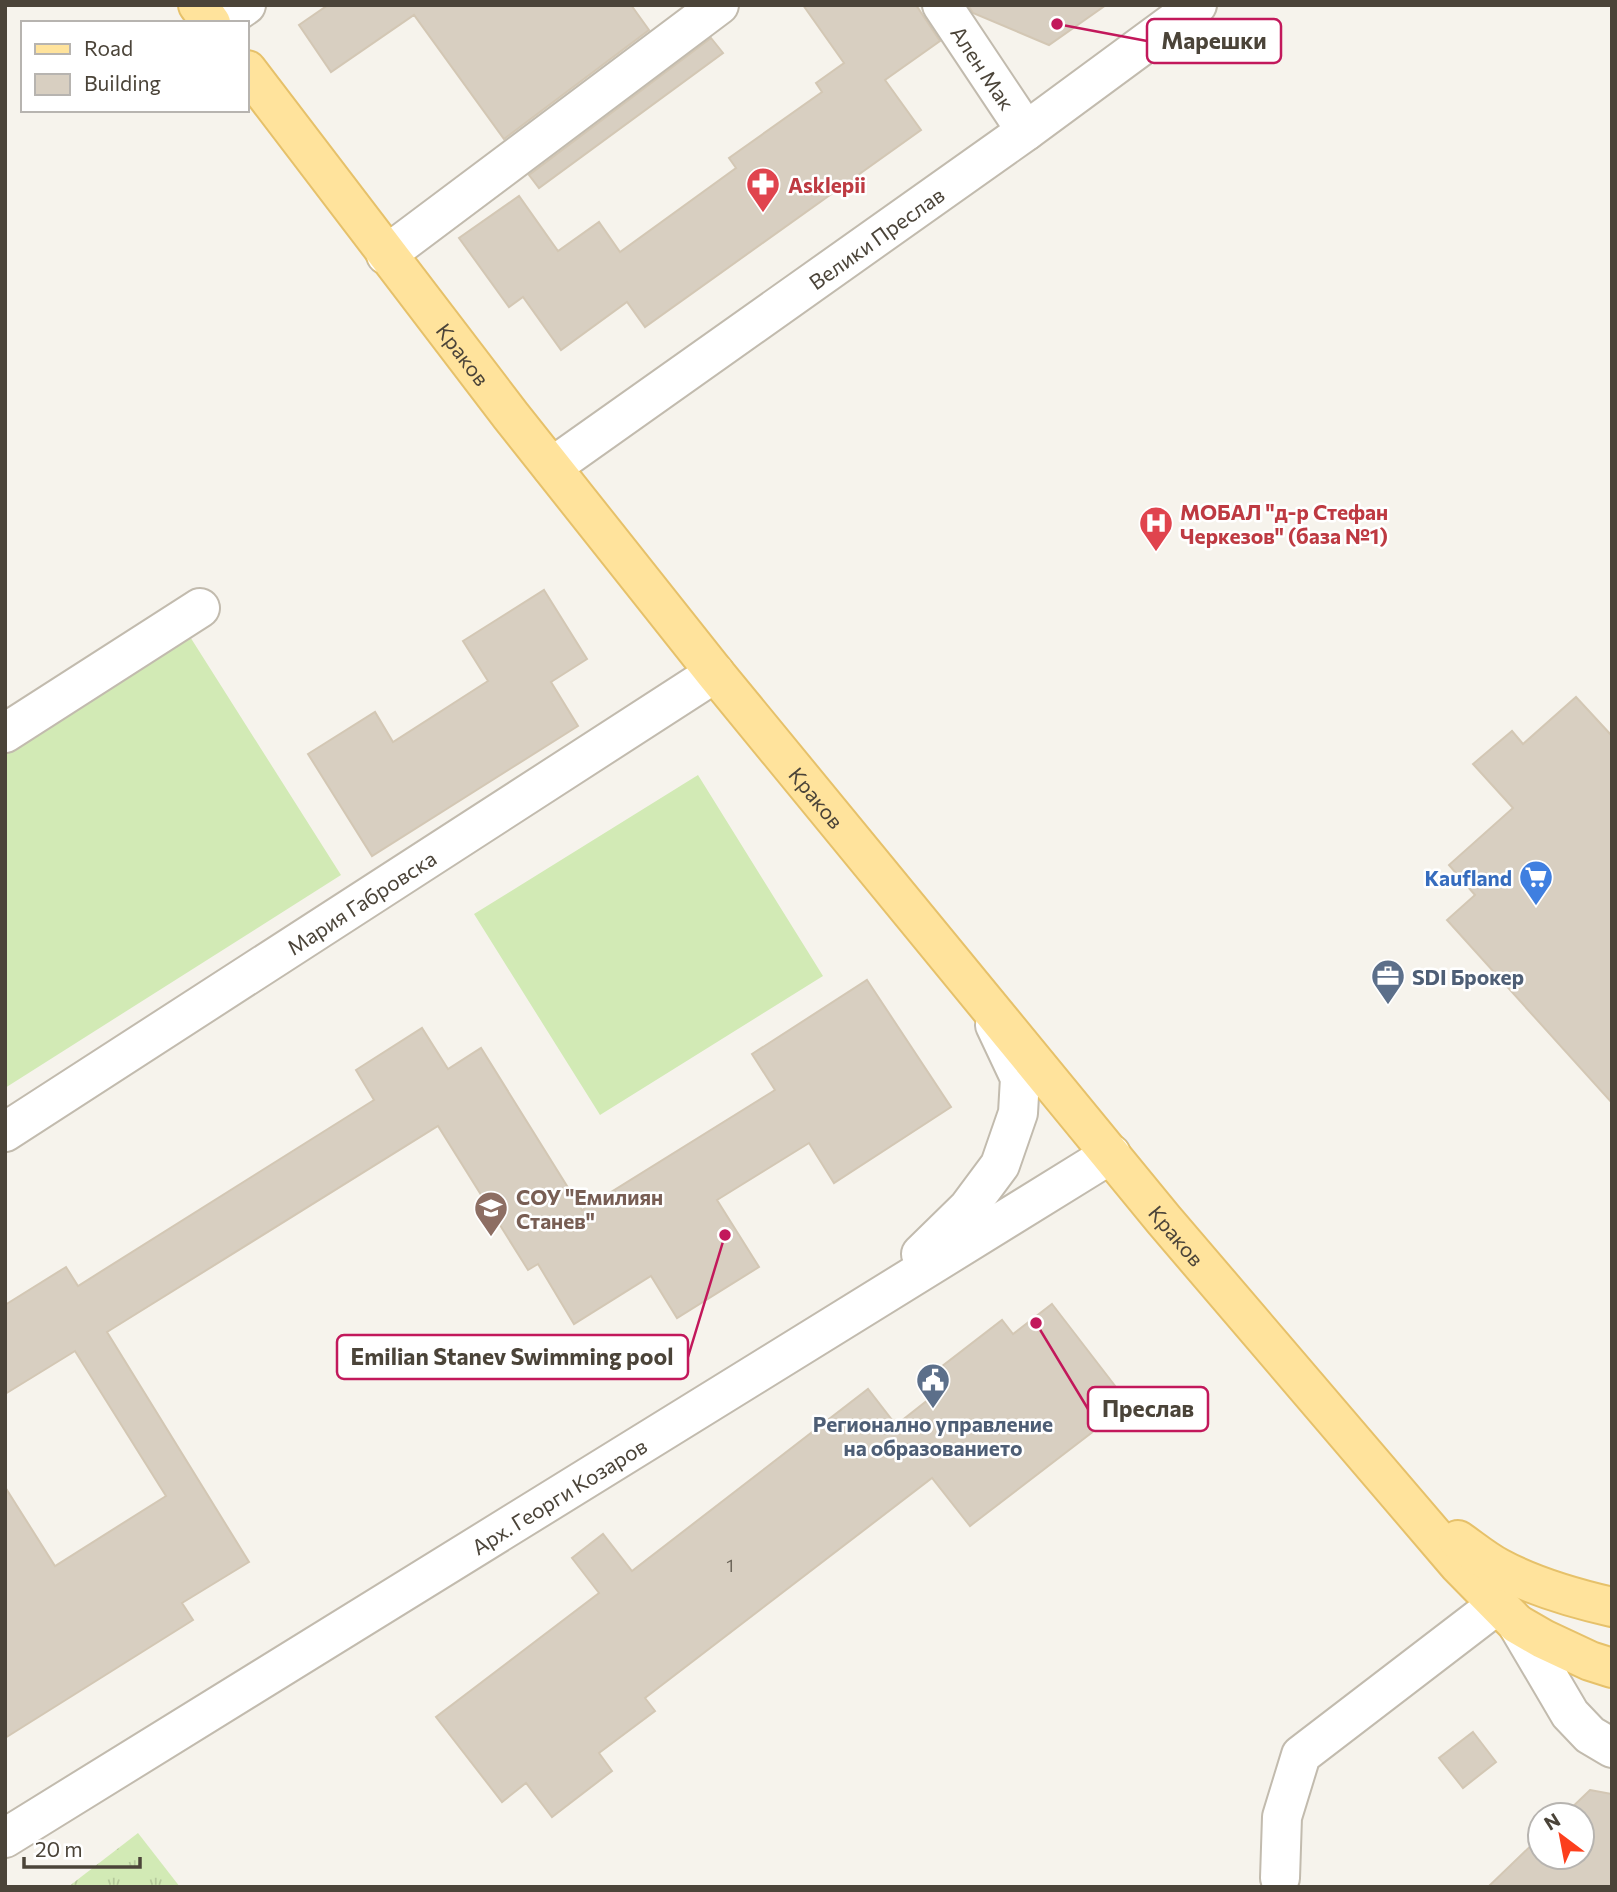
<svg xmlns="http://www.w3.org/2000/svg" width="1617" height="1892" viewBox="0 0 1617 1892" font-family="Commissioner,sans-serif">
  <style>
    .park { fill: url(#park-tufts) }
    .pitch { fill: #d2eab5 }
    .building { fill: #d8cfc1; stroke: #d3c7b4; stroke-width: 2 }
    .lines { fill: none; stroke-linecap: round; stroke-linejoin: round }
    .minor-casing { stroke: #c2bbae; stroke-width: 42 }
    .major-casing { stroke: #e6c16a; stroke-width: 42 }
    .minor { stroke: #fff; stroke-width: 38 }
    .major { stroke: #ffe39c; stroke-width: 38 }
    .labels { text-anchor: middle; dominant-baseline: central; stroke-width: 5; stroke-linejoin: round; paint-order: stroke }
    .number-label { font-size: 18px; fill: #6e675b }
    .street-label { font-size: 21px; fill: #4b4439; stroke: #fff }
    .health-label { font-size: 21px; font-weight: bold; fill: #be3a42; stroke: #fff; text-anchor: start }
    .shop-label { font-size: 21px; font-weight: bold; fill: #366cbe; stroke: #fff; text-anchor: end }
    .service-label { font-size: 21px; font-weight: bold; fill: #4e5e75; stroke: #fff; text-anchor: start }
    .education-label { font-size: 21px; font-weight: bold; fill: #785e54; stroke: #fff; text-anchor: start }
    .leader { fill: none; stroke: #c2185b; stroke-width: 2.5 }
    .callout-dot { fill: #c2185b; stroke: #fff; stroke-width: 2.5 }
    .callout { fill: #fff; stroke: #c2185b; stroke-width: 2.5 }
    .callout-label { font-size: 23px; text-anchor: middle; font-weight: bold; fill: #4b4439 }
  </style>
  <defs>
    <pattern id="park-tufts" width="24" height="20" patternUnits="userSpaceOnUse" patternTransform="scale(1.75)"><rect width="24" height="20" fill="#d2eab5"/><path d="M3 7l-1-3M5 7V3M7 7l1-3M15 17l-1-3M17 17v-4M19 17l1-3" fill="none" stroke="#b6ca9c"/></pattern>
  </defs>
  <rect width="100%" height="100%" fill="#f6f3ec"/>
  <!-- park -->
  <path class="park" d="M138,1833L180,1887H68Z"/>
  <!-- pitch -->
  <path class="pitch" d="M187,632L341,875L5,1088V747Z
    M698,775L823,976L600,1115L474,914Z"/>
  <!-- building -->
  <path class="building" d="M328,5H631L649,30L504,139L414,15L331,72L299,25Z
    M803,5H916L940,41L885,80L921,130L645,327L627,302L561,350L523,297L509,307L459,238L519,196L558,251L599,222L620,252L736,168L729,158L822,92L816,83L844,63Z
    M968,5H1106L1049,45L973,13Z
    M711,38L723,53L539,188L529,175Z
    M544,590L587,659L551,682L578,726L372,856L308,754L375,712L393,742L488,681L463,641Z
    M1576,697L1612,736V1103L1447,920L1475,895L1449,865L1513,808L1473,764L1512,731L1523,744Z
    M867,980L951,1107L834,1183L809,1143L717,1200L759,1267L677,1318L651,1276L574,1324L538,1264L528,1270L438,1126L107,1332L249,1562L182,1603L193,1620L5,1738V1487L55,1566L166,1496L75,1351L5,1394V1305L66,1267L78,1286L374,1100L356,1070L422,1028L448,1069L481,1048L582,1210L775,1090L752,1054Z
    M1052,1304L1129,1404L970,1526L932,1478L645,1698L655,1711L599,1753L612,1771L552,1817L526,1783L502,1802L436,1717L599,1593L572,1558L603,1534L632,1571L868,1389L896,1425L943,1388L932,1374L1002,1320L1013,1334Z
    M1473,1732L1496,1762L1463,1788L1439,1758Z
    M1590,1790L1612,1794V1887H1488L1540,1837V1857H1582V1815H1564Z"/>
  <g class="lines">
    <!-- minor casing -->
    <g class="minor-casing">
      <g id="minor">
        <path id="s1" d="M942,5L1026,131"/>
        <path d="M220,23L246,5"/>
        <path d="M386,255L719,5"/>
        <path id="s2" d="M552,467L1026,131L1197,5"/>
        <path d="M5,733L200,608"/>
        <path id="s3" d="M5,1132L715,673"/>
        <path d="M921,1254L968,1208L1000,1165L1018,1113L1020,1078L995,1025"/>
        <path d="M1517,1624L1570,1714L1590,1735L1612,1748"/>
        <path id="s4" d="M5,1838L1111,1154"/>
        <path d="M1280,1878L1282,1817L1301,1755L1498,1604"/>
      </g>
    </g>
    <!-- major casing -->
    <g class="major-casing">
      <g id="major">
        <path d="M198,5L211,23"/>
        <path id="s5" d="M247,70L511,416L715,673L1164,1220L1459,1565L1517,1624L1543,1639L1590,1661L1612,1668"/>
        <path d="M1458,1540C1471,1549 1484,1560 1499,1568C1534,1587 1573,1598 1612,1607"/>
      </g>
    </g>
    <!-- minor -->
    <use href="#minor" class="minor"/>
    <!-- major -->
    <use href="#major" class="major"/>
  </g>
  <!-- icons -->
  <defs>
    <g id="pharmacy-pin" transform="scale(1.75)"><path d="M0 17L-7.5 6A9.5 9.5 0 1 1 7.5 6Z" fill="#e0444e" stroke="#fff"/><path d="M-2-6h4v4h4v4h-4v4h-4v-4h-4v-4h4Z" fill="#fff"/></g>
    <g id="hospital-pin" transform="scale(1.75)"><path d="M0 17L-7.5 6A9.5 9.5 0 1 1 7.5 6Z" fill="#e0444e" stroke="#fff"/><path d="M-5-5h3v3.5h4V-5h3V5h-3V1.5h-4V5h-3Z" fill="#fff"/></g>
    <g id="supermarket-pin" transform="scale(1.75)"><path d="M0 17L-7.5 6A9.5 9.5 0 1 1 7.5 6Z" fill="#3f7fe0" stroke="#fff"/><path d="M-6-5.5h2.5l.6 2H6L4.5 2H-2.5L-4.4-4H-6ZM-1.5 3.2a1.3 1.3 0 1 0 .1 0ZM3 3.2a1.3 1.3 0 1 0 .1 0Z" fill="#fff"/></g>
    <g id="office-pin" transform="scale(1.75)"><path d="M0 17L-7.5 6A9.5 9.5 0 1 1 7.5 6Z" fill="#5c6f8a" stroke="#fff"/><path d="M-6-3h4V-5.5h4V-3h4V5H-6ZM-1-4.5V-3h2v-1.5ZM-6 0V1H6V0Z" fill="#fff"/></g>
    <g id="school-pin" transform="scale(1.75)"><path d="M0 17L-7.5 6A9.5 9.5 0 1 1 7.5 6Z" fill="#8d6e63" stroke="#fff"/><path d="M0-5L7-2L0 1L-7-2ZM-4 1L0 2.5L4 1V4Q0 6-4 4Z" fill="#fff"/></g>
    <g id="civic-pin" transform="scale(1.75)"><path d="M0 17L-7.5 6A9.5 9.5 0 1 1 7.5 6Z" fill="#5c6f8a" stroke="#fff"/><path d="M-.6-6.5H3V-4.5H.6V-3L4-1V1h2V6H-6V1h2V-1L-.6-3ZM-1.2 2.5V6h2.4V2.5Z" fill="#fff"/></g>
  </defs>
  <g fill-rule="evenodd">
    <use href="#pharmacy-pin" x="763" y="184"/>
    <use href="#hospital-pin" x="1156" y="523"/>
    <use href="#supermarket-pin" x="1536" y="877"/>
    <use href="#office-pin" x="1388" y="976"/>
    <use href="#school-pin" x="491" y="1208"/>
    <use href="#civic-pin" x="933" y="1380"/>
  </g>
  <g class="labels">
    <!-- number labels -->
    <g class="number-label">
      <text x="730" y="1565">1</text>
    </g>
    <!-- street labels -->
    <g class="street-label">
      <text stroke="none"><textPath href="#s1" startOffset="75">Ален Мак</textPath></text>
      <text stroke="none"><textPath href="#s2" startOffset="397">Велики Преслав</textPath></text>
      <text stroke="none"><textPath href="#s5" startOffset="357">Краков</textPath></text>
      <text stroke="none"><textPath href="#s5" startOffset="924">Краков</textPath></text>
      <text stroke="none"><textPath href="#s3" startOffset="424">Мария Габровска</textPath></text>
      <text stroke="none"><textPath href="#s5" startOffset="1491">Краков</textPath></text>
      <text stroke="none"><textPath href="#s4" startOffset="651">Арх. Георги Козаров</textPath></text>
    </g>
    <!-- health labels -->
    <g class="health-label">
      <text x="788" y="184">Asklepii</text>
      <text x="1180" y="511">МОБАЛ "д-р Стефан<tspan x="1180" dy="24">Черкезов" (база №1)</tspan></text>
    </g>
    <!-- shop labels -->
    <g class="shop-label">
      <text x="1512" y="877">Kaufland</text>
    </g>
    <!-- service labels -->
    <g class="service-label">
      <text x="1412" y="976">SDI Брокер</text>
      <text x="933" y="1423" text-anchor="middle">Регионално управление<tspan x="933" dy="24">на образованието</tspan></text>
    </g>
    <!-- education labels -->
    <g class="education-label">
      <text x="516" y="1196">СОУ "Емилиян<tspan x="516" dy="24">Станев"</tspan></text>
    </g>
  </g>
  <!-- callouts -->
  <path class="leader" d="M1057 24L1147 41M725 1235L688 1357M1036 1323L1088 1409"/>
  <g class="callout-dot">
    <circle cx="1057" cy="24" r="7"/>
    <circle cx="725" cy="1235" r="7"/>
    <circle cx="1036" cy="1323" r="7"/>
  </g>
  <g class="callout">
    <rect x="1147" y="19" width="134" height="44" rx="7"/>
    <rect x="337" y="1335" width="351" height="44" rx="7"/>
    <rect x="1088" y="1387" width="120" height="44" rx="7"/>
  </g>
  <g class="callout-label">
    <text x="1214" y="49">Марешки</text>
    <text x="512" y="1365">Emilian Stanev Swimming pool</text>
    <text x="1148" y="1417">Преслав</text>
  </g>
  <!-- border -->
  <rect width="1617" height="1892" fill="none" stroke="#4b4439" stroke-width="14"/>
  <!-- legend -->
  <rect x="21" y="21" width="228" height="91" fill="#ffffff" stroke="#b7b4b0" stroke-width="2"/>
  <rect x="35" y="44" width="35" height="10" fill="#ffe39c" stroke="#b7b4b0" stroke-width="2"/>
  <text x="84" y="56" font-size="21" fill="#4b4439">Road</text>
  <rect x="35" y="74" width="35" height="21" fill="#d8cfc1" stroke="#b7b4b0" stroke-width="2"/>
  <text x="84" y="91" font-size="21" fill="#4b4439">Building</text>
  <!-- north arrow -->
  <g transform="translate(1561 1836) rotate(328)"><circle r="33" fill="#ffffff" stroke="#b7b4b0" stroke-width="2"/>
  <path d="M0-5L12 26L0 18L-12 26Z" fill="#fc3f1d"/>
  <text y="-10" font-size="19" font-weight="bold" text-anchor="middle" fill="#4b4439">N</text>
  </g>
  <!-- scale -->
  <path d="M24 1857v10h116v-10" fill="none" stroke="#4b4439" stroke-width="3.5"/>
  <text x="35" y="1857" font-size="21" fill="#4b4439" stroke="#ffffff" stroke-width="5" paint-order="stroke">20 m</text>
</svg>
